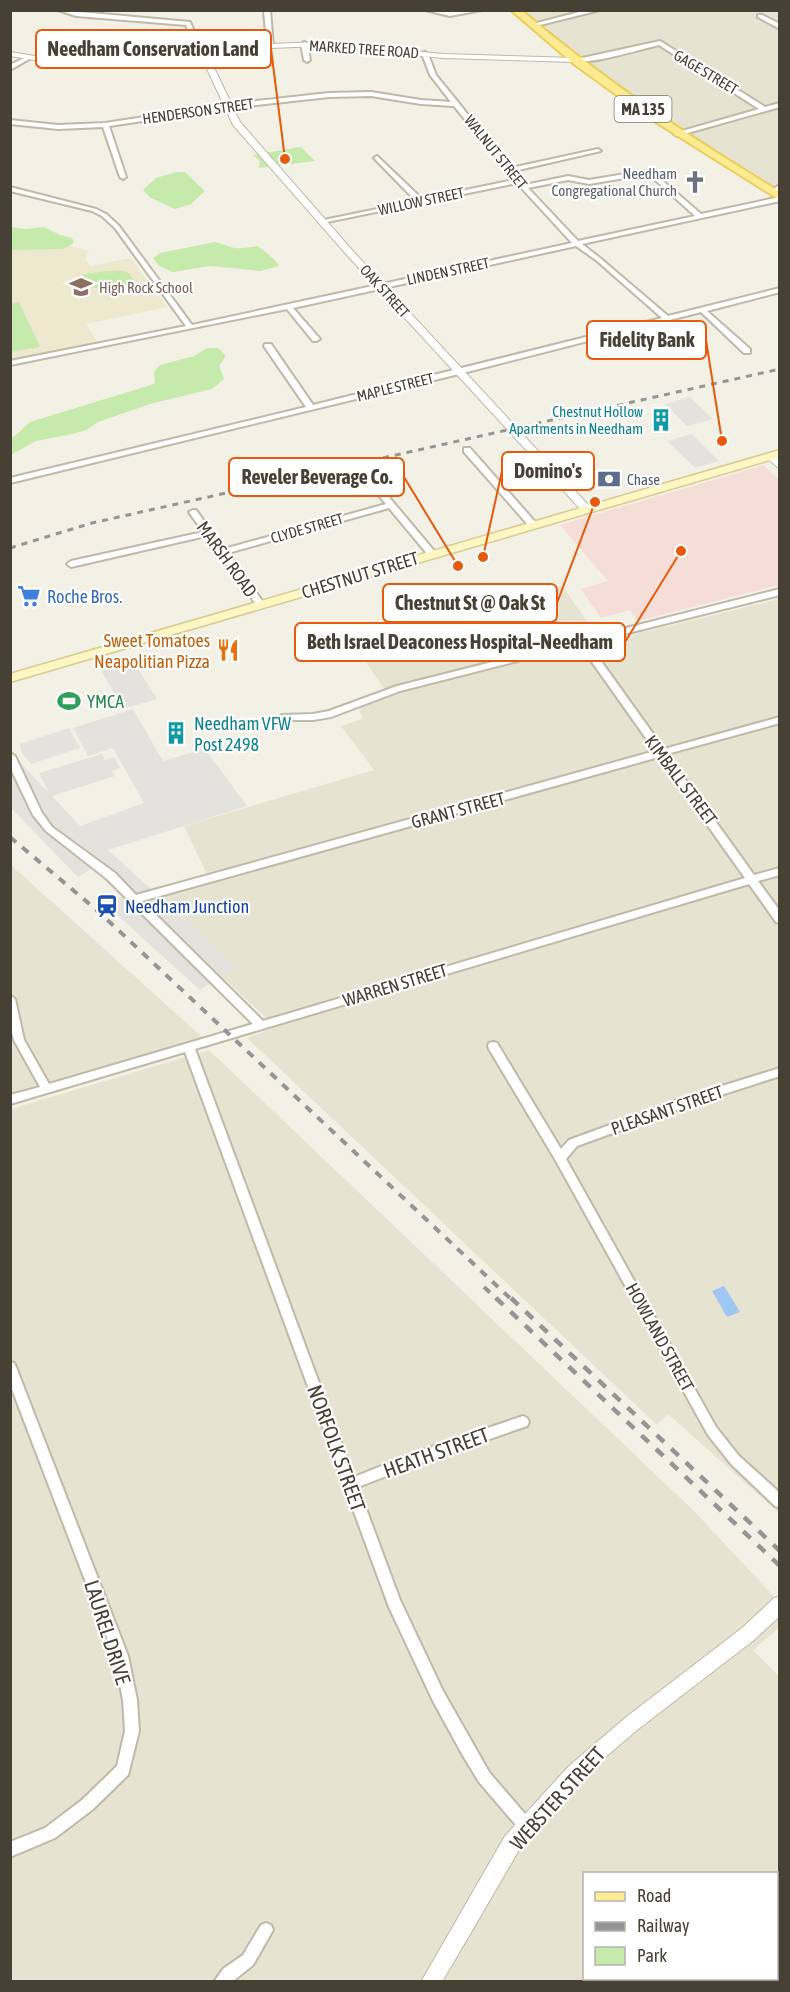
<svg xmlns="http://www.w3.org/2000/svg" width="790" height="1992" viewBox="0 0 790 1992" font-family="'Asap Condensed',sans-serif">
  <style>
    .residential { fill: #e7e3d2; fill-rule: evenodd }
    .education { fill: #ede8ce }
    .medical { fill: #f5ded7 }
    .green { fill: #c6eaab }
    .parking { fill: #e4e2dd }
    .water { fill: #9ec7f3 }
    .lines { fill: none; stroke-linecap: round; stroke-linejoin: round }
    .minor-casing { stroke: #bfb9a7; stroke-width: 4 }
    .tertiary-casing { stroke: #bfb9a7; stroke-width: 2 }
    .secondary-casing { stroke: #d6cb92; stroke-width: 3 }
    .primary-casing { stroke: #e9ce5d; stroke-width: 4 }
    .minor { fill: #fff; fill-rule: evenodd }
    .tertiary { fill: #fff; fill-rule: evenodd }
    .secondary { fill: #fff7c3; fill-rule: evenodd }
    .primary { fill: #ffec92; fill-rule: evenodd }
    .rail-far2 { stroke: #959595; stroke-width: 3; stroke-dasharray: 6 6; stroke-linecap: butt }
    .rail-far1 { stroke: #959595; stroke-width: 4; stroke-dasharray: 8 8; stroke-linecap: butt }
    .rail { stroke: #959595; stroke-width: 4.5; stroke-dasharray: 10 10; stroke-linecap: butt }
    .labels { text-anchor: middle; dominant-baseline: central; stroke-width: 4.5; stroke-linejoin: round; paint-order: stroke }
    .far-street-label { font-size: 15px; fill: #464134; stroke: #fff }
    .far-worship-label { font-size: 15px; fill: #5b616d; stroke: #fff; text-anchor: end }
    .far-education-label { font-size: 15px; fill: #785e54; stroke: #fff; text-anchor: start }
    .far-culture-label { font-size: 15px; fill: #0d838f; stroke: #fff; text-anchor: end }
    .far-service-label { font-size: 15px; fill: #4e5e75; stroke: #fff; text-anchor: start }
    .shield { fill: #fff; stroke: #7e7a71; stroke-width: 1.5 }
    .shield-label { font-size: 16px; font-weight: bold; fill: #464134 }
    .street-label { font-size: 18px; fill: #464134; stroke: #fff }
    .shop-label { font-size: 18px; fill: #366cbe; stroke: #fff; text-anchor: start }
    .food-label { font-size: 18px; fill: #c56008; stroke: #fff; text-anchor: end }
    .leisure-label { font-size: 18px; fill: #27864d; stroke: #fff; text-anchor: start }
    .culture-label { font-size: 18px; fill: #0d838f; stroke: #fff; text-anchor: start }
    .transit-label { font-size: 18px; fill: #164399; stroke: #fff; text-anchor: start }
    .near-street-label { font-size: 21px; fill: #464134; stroke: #fff }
    .leader { fill: none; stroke: #e8590c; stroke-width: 2 }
    .callout-dot { fill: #e8590c; stroke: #fff; stroke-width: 2 }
    .callout { fill: #fff; stroke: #e8590c; stroke-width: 2 }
    .callout-label { font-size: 20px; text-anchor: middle; font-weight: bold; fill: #464134 }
  </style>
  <rect width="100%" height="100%" fill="#f3f0e5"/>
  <!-- residential -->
  <path class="residential" d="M522,11H779V191L677,128L601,73Z
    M562,586L602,642L779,599V1513L668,1414L657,1425L247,1038L276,1027L221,976L236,966L160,897L211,883L184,826L374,770L341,726L363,719L358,707L389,696L355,646L443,621L441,618Z
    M11,865L202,1037L10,1093Z
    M209,1050L695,1512L779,1602V1628L753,1650L779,1676V1981L11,1982V1109ZM584,1874H776V1978H584Z"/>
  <!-- education -->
  <path class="education" d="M10,229L89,251L85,259L90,266L130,258L167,307L86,324L98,343L11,360Z"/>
  <!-- medical -->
  <path class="medical" d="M764,465L779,480V585L638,621L630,610L601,618L581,589L608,581L560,525Z"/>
  <!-- green -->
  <path class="green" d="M301,147L315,161L259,168L260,161L253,155Z
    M176,172H185L205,191L191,204L175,209L151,198L143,190L156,178Z
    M11,227L25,229L44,227L60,235L72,238L74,243L63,249L11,250Z
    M215,242C239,249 232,250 258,246L275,260L279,266L260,271L210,266L173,272L159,266L153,258L160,253Z
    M107,271C128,270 130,270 138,289C126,296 93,291 83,281V275L85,274Z
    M19,302L40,347L11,352V304Z
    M207,348H218L226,356L219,366L224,379L212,389L150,404L98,422L86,430L73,434L36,441L11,455V438L16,435L30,422L151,385L155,383L154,372L160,365L194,356Z"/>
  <!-- parking -->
  <path class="parking" d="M690,397L713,419L687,426L665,404Z
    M692,434L719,461L695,468L667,441Z
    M130,656L157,699L123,709L98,665Z
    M133,709L163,761L194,752L192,745L200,742L247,806L108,850L236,966L200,990L106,905L124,895L93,868L78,877L11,808L10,752L49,793L39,773L102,754L105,760L114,757L120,768L112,771L115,776L52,796L80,826L144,803L113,748L88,756L73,728Z
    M69,728L80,748L31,764L22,753L20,744Z"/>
  <!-- water -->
  <path class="water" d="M724,1286L740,1312L727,1317L712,1291Z"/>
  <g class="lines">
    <!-- minor casing -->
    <g class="minor-casing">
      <path id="minor" d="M58,10L190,22L201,49L208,56L203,57L195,49L186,25L76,16Z
        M264,10H270L273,46L270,48L267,46Z
        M425,10L450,12L482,10L450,16Z
        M587,10H600L532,27L529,25Z
        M758,15H762L780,24V29L758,17Z
        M660,41L765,107L780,103V107L677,136L674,134L675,133L759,109L659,45C641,49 588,66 573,60Z
        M304,42L307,44L310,60L307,62L304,60L301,44Z
        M425,52L428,54L436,75L511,168L598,149L601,151L514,171L525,185L568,176L589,180L643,171L656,175L701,214L780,197V201L582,244L600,258L668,316L780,288V292L707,311L750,349V353H744L701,312L459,374L10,483V478L306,407L264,346L265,344H271L313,405L662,318L596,260L576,246L293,308L320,339L316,341H313L287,309L10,365V361L186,326L115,228L102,216L92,211L10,191V187L96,209L106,214L119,226L192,325L572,243L517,183L322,223L321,222L324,220L416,201L375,159L374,158L377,156L422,199L514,180L454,106L421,104L371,96L329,97L230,108L109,126L126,177L123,179L120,177L103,127L58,129L10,124V120L58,125L105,123L230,104L329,93L371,92L421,100L451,102L430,75L422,54ZM643,175L652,177L695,216L578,241L528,188L568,180L589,184Z
        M26,57L31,58L10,70V65Z
        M780,185V190L771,194L768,192Z
        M464,448H470L536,523V527H530L464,452Z
        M361,471H367L435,552V556H429L389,508L228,553L265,605L261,608L258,607L206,536L71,567L67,564L71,561L203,532L189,512L193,510H196L224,549L386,504L361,475Z
        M780,589V595L588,643L664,749L780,717V723L667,754L754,875L780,868V875L758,881L780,911V923L776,922L749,884L195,1049L354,1477L414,1453L523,1416L527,1418L529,1422L527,1426L415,1465L358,1487L400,1600L443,1691L489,1772L531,1821L533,1826L531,1831L526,1833L521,1831L479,1782L462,1754L433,1701L389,1607L185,1052L10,1104V1095L40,1087L14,1040L10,1026V995L15,999L24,1040L49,1084L253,1024L107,879L46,831L33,815L10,767V753L15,756L42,813L52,827L115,873L136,895L655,751L580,645L400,691L331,717L313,720H285L280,717L282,715L313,714L329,711L397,686ZM659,757L745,878L263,1021L142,901Z
        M493,1042L497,1043L561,1149L569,1140L686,1097L780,1068V1076L693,1104L577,1146L566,1159L716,1427L739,1456L780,1493V1508L775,1506L731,1464L708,1435L556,1161L489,1049L488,1046L489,1043Z
        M10,1362L14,1363L16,1367L128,1656L137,1700L139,1731L128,1775L92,1810L55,1838L10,1857V1842L45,1828L82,1800L117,1766L125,1731L123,1700L114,1656L10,1384Z
        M266,1923L271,1925L273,1930L253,1965L232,1982H214L223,1969L243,1955L261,1925Z
        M672,1978H688L689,1982H673Z"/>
    </g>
    <!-- tertiary casing -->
    <g class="tertiary-casing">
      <path id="tertiary" d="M321,42L443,54L576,58L580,60L576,62L443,58L321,46L270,48L209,57L240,122L352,250L591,508V512H583L346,254L233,125L202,58L147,65L47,62L10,56V52L47,58L147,61L270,44Z
        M769,453L780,460V469L764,456Z
        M780,1596V1616L754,1640L637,1730L581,1778L519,1850L442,1982H421L505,1836L569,1766L625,1718L742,1628L774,1598Z"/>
    </g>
    <!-- secondary casing -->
    <g class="secondary-casing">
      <path id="secondary" d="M780,450V457L10,682V674Z"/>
    </g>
    <!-- primary casing -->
    <g class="primary-casing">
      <path id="primary" d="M511,10H521C602,79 689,137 780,192V200L640,112L574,64Z"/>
    </g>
    <!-- minor -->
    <use href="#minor" class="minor"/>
    <!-- tertiary -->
    <use href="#tertiary" class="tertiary"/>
    <!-- secondary -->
    <use href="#secondary" class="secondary"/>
    <!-- primary -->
    <use href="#primary" class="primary"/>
    <!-- rail-far2 -->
    <path class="rail-far2" d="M10,548L92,523L780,369"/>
    <!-- rail-far1 -->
    <path class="rail-far1" d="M10,837L99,912L512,1300
      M484,1287L498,1300"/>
    <!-- rail -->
    <path class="rail" d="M496,1298L780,1566
      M511,1298L780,1551"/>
  </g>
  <!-- icons -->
  <defs>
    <g id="church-bare" transform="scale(1.8)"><path d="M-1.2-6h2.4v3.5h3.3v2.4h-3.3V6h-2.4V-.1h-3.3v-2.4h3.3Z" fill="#6b7280" stroke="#fff" stroke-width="2.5" paint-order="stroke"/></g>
    <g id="school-bare" transform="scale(1.8)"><path d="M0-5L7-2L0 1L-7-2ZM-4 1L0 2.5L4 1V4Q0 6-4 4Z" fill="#8d6e63" stroke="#fff" stroke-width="2.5" paint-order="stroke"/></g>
    <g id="building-bare" transform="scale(1.8)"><path d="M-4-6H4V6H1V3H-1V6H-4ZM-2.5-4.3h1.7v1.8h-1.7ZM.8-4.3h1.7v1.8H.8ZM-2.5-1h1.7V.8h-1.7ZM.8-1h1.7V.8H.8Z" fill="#0f9aa8" stroke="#fff" stroke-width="2.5" paint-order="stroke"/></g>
    <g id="bank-bare" transform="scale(1.8)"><path d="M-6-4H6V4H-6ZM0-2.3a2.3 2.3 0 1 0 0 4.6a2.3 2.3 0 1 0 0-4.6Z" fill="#5c6f8a" stroke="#fff" stroke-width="2.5" paint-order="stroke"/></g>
    <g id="supermarket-bare" transform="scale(1.8)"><path d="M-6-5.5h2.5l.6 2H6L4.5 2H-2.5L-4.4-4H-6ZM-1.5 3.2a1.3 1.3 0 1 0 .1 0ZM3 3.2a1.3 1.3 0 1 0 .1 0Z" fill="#3f7fe0" stroke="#fff" stroke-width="2.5" paint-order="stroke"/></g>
    <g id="restaurant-bare" transform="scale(1.8)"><path d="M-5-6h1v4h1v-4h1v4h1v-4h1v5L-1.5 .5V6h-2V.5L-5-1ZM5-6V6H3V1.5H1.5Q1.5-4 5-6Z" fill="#e8710a" stroke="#fff" stroke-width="2.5" paint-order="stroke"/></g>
    <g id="stadium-bare" transform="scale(1.8)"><path d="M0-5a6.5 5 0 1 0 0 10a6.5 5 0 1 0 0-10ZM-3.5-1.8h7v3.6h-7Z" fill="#2e9e5b" stroke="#fff" stroke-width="2.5" paint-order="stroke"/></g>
    <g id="station-bare" transform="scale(1.8)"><path d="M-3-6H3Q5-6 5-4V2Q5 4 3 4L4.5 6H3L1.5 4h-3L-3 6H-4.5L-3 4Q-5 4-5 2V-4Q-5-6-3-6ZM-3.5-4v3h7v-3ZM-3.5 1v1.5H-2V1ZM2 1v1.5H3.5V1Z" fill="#1a4fb4" stroke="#fff" stroke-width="2.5" paint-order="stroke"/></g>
  </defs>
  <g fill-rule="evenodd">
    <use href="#church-bare" x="695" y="182"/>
    <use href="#school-bare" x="81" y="287"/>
    <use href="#building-bare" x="661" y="420"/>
    <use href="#bank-bare" x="609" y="479"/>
    <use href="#supermarket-bare" x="29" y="596"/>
    <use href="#restaurant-bare" x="228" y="650"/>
    <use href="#stadium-bare" x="69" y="701"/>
    <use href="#building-bare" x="176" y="733"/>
    <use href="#station-bare" x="107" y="906"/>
  </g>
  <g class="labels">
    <!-- far-street labels -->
    <g class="far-street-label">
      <text transform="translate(364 49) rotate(4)">MARKED TREE ROAD</text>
      <text transform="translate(706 72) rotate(31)">GAGE STREET</text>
      <text transform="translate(198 111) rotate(-8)">HENDERSON STREET</text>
      <text transform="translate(496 152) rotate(51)">WALNUT STREET</text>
      <text transform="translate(421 201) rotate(-12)">WILLOW STREET</text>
      <text transform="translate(448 271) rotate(-12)">LINDEN STREET</text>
      <text transform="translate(385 291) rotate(48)">OAK STREET</text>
      <text transform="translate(395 387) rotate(-14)">MAPLE STREET</text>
      <text transform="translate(307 528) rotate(-16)">CLYDE STREET</text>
    </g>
    <!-- far-worship labels -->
    <g class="far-worship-label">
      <text x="677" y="173">Needham<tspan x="677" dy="17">Congregational Church</tspan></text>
    </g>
    <!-- far-education labels -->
    <g class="far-education-label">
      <text x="99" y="287">High Rock School</text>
    </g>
    <!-- far-culture labels -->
    <g class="far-culture-label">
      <text x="643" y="411">Chestnut Hollow<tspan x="643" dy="17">Apartments in Needham</tspan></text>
    </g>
    <!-- far-service labels -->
    <g class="far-service-label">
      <text x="627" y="479">Chase</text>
    </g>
    <!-- shield labels -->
    <rect class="shield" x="614.5" y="96" width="57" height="26" rx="4.5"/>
    <g class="shield-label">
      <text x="643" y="109">MA 135</text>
    </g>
    <!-- street labels -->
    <g class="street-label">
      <text transform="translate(227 559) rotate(54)">MARSH ROAD</text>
      <text transform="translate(360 575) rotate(-17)">CHESTNUT STREET</text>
      <text transform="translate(681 780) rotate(53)">KIMBALL STREET</text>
      <text transform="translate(458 810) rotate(-15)">GRANT STREET</text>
      <text transform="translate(395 985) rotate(-17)">WARREN STREET</text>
      <text transform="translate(667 1110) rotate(-19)">PLEASANT STREET</text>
      <text transform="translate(660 1337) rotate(61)">HOWLAND STREET</text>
    </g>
    <!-- shop labels -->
    <g class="shop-label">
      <text x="47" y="596">Roche Bros.</text>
    </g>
    <!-- food labels -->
    <g class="food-label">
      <text x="210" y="640">Sweet Tomatoes<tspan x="210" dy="21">Neapolitian Pizza</tspan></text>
    </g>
    <!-- leisure labels -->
    <g class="leisure-label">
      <text x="87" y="701">YMCA</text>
    </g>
    <!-- culture labels -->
    <g class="culture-label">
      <text x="194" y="723">Needham VFW<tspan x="194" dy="21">Post 2498</tspan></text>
    </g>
    <!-- transit labels -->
    <g class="transit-label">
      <text x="125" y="906">Needham Junction</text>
    </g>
    <!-- near-street labels -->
    <g class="near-street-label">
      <text transform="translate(337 1448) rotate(70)">NORFOLK STREET</text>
      <text transform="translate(436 1452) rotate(-20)">HEATH STREET</text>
      <text transform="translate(108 1632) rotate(72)">LAUREL DRIVE</text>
      <text transform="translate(557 1798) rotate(-48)">WEBSTER STREET</text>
    </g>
  </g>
  <!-- callouts -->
  <path class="leader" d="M285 159L271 49M722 441L706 340M483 557L502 471M458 566L404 477M595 502L557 603M681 551L625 642"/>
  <g class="callout-dot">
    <circle cx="285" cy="159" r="6"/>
    <circle cx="722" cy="441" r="6"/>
    <circle cx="483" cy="557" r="6"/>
    <circle cx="458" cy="566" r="6"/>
    <circle cx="595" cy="502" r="6"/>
    <circle cx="681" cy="551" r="6"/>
  </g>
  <g class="callout">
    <rect x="36" y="30" width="235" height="38" rx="6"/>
    <rect x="587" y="321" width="119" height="38" rx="6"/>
    <rect x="502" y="452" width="92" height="38" rx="6"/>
    <rect x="229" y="458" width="175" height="38" rx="6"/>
    <rect x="383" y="584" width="174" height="38" rx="6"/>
    <rect x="295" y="623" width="330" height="38" rx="6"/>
  </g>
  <g class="callout-label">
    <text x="153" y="56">Needham Conservation Land</text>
    <text x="647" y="347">Fidelity Bank</text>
    <text x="548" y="478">Domino's</text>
    <text x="317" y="484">Reveler Beverage Co.</text>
    <text x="470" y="610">Chestnut St @ Oak St</text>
    <text x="460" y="649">Beth Israel Deaconess Hospital–Needham</text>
  </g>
  <!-- border -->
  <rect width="790" height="1992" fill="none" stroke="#464134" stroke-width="24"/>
  <!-- legend -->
  <rect x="583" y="1872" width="195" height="108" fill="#ffffff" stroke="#b5b3ae" stroke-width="1.5"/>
  <rect x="595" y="1892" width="30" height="9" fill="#ffec92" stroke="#b5b3ae" stroke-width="1.5"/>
  <text x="637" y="1902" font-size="18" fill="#464134">Road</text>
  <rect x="595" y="1922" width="30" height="9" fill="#959595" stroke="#b5b3ae" stroke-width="1.5"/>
  <text x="637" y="1932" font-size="18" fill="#464134">Railway</text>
  <rect x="595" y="1947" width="30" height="18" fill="#c6eaab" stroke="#b5b3ae" stroke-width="1.5"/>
  <text x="637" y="1962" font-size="18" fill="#464134">Park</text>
</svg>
